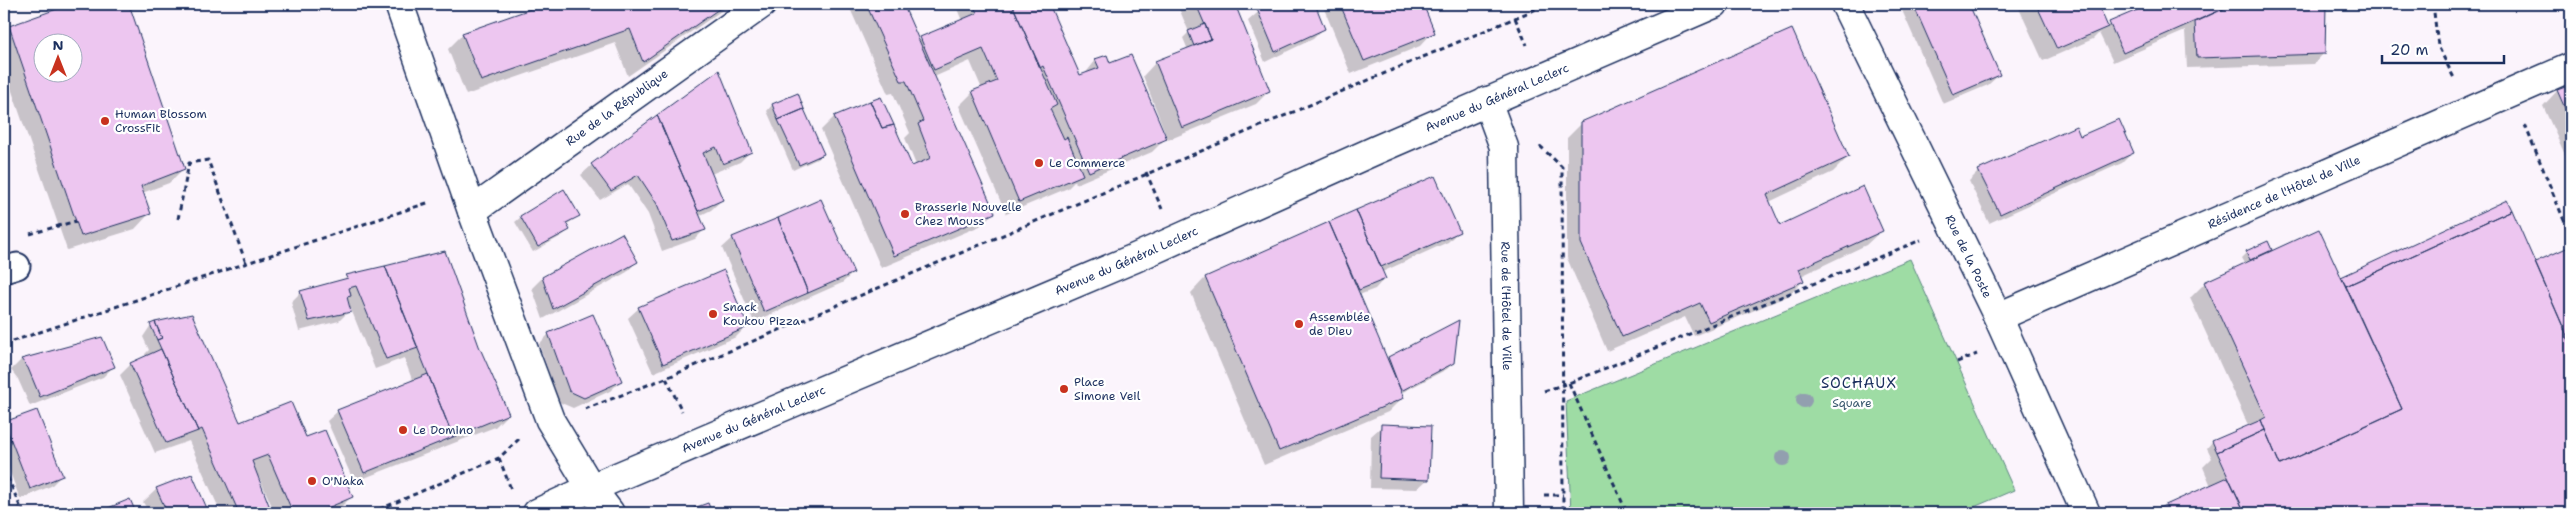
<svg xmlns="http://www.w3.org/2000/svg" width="2575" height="517" viewBox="0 0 2575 517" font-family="'Shantell Sans',sans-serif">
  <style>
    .green { fill: #9edca4; stroke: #5c8681 }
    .shadow { fill: #0003; fill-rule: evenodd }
    .building { fill: #edc6f0; stroke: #1b2f5e; fill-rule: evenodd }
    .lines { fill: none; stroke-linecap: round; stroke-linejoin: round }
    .service-casing { stroke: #1b2f5e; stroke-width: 29 }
    .minor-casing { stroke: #1b2f5e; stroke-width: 31 }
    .path { stroke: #1b2f5e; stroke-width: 3; stroke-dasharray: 5 4; stroke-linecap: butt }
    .service { stroke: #fff; stroke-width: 25 }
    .minor { stroke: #fff; stroke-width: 28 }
    .tree { fill: #929faf }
    .poi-dot { fill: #c8321e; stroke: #fff; stroke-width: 2 }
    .labels { text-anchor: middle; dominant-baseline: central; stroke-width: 4.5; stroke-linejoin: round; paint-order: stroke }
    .street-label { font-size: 12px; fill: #1b2f5e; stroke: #fff }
    .poi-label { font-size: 12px; fill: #1b2f5e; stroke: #fff; text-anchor: start }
    .park-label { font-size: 12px; fill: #3c5a70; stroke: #fff }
    .quarter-label { font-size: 15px; letter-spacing: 1px; fill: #1b2f5e; stroke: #fff }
  </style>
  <rect width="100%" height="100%" fill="#fbf4fc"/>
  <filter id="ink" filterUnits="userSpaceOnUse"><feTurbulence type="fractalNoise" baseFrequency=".02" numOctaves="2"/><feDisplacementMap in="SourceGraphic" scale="10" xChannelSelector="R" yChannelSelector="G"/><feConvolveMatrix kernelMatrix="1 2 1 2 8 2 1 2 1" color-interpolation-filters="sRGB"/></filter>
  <g filter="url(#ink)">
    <!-- green -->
    <path class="green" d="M1910,259L2014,490L1960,513H1571L1566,401Z"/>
    <!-- shadow -->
    <path class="shadow" d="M75,4H128L184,168L169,183L142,193L149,214L135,229L67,250L4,68V33L9,27ZM42,42H72V72H42Z
      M549,4H731L628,76L615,43L466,95L448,49L463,34Z
      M848,4H902L918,41L962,21L955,4H1047L1079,77L1084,75L1096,60L1109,65L1165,139L1152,152L1076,184L1075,181L1068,188L1006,214L959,106L972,93L982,89L970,61L934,77L993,213L980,226L881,268L821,130L834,117L911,168L916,165L905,138L910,133L893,93L888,94Z
      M1177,4H1234L1269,91L1256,104L1168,140L1143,76L1156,62L1188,50L1183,38L1189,32Z
      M1261,4H1314L1323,29L1313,39L1265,62L1248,21L1263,8Z
      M1322,4H1422L1433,32L1420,46L1351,74Z
      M1903,4H1968L1999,75L1988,85L1943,104L1901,8Z
      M2017,4H2096L2107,26L2154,4H2222L2225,10L2232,7L2324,4V53L2314,64L2187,68L2185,31L2113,62L2099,33L2093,39L2043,61Z
      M719,72L750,152L740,162L711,174L722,200L711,210L699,216L705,229L695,239L662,251L648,214L628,184L600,200L581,175L592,165Z
      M2571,86V168L2543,106L2557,91Z
      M797,94L823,153L817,159L793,170L767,111L772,105Z
      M1582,123L1848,157L1833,172L1769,202L1780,226L1881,231L1866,245L1801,276L1803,281L1788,296L1694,336L1685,317L1607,351L1567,258V138Z
      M2080,138L2132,153L2122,163L1989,223L1969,181L1979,171Z
      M1434,177L1458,232L1448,242L1382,272L1385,278L1375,289L1359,295L1387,360L1458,323L1453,363L1447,369L1401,393L1403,397L1388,412L1264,465L1191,293L1205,278Z
      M578,216L566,225L569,230L563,235L533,252L515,222L521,217Z
      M733,238L853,273L842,283L754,322L722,248Z
      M2571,247V513H2150L2211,486L2203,467L2212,458L2207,448L2212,442L2249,427L2190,298L2205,283L2245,265L2241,258L2247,252L2271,250L2266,254L2341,279L2534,263Z
      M444,252L478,346L508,414L495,427L354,482L327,421L338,411L413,382L404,358L375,369L351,309L339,321L299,331L291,302L301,292L343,281L347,276Z
      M637,261L627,272L543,319L532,288L542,278Z
      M639,308L746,327L736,337L653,373L628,318Z
      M151,325L239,423L306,438L351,497L338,510L331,513H275L259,477L257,478L270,513H221L189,441L155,453L120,375L130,365L146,357L145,354L149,350L143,337Z
      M549,334L621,381L610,391L573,408L559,402L539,344Z
      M101,338L113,367L103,377L30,406L18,379L11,370L21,360Z
      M5,423L61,476L51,486L20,499L4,456Z
      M1382,426L1428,479L1417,489L1370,488L1371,436Z
      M191,476L207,513H149L143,502L157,489Z"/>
    <!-- building -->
    <path class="building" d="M71,4H129L185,169L141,186L151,214L81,236L9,26ZM42,42H72V72H42Z
      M545,4H726L643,62L630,29L481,81L462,33Z
      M866,4H903L995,213L894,256L834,116L870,101L882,128L894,125L912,166L931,158L918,124L923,121L906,81H901Z
      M973,4H1012L1057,105L1050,109L1064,139L1067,137L1083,175L1019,202L972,91L997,81L983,49L934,70L920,37L977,13Z
      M1012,4H1049L1080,75L1099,68L1095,59L1107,55L1110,63L1131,55L1167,139L1089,172L1043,66L1040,68Z
      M1196,4H1235L1270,91L1182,128L1155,61L1211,39Z
      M1272,4H1315L1325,29L1275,52L1257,9Z
      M1340,4H1423L1435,33L1364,61Z
      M1913,4H1969L2000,75L1953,95Z
      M2036,4H2098L2108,27L2057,49Z
      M2151,4H2223L2225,8L2123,53L2109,22Z
      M2268,4H2326L2325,54L2197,58L2195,22L2232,5Z
      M1205,24L1211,39L1194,46L1188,31Z
      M1792,29L1849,157L1767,195L1780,225L1863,186L1883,231L1799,269L1804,281L1709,322L1700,303L1622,337L1581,243V122Z
      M719,70L752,152L723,164L716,147L703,153L723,200L698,211L657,115Z
      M2571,85V122L2557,90Z
      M798,93L804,109L778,120L772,104Z
      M881,97L894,125L882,128L870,101Z
      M804,109L824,154L799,165L778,120Z
      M657,115L706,230L672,241L657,204L638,175L611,191L591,164Z
      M2119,119L2134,153L2000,214L1978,170L2076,126L2080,136Z
      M1435,176L1460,232L1381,267L1356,210Z
      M564,189L580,216L566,223L570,230L538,247L520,216Z
      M821,199L854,273L808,293L778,218Z
      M2507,200L2512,210L2346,286L2341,277Z
      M1356,210L1386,279L1359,290L1329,222Z
      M2512,210L2571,345V513H2245L2217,452L2265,430L2280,465L2402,409L2346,286Z
      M778,218L808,293L764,312L732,237Z
      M1329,222L1404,398L1279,451L1205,277Z
      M2319,229L2402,409L2280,465L2261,420L2266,417L2204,282Z
      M622,233L638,262L553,309L542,277Z
      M2268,241L2272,250L2250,260L2246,251Z
      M2571,246V345L2535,262Z
      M445,251L479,346L509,414L453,437L385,266Z
      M385,266L418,348L386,359L356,286L349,288L351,296L347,297L351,312L309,321L300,291L348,278L346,275Z
      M724,270L748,327L663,364L638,307Z
      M192,314L240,422L291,402L306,437L325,430L353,497L316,513H293L268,455L252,461L272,513H239L202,429L198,431L157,340L162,338L155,322Z
      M593,314L622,381L584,398L569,391L548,333Z
      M1459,320L1454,363L1401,391L1388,357Z
      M155,322L162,338L157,340L150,324Z
      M102,337L115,367L40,397L28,368L21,359Z
      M161,349L198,431L166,443L130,363Z
      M428,374L453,437L364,473L337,410Z
      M37,410L63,476L30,489L4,422Z
      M2261,420L2265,430L2217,452L2212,441Z
      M1381,424L1431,426L1429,480L1379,478Z
      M192,474L209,513H152L165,508L156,488Z
      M2228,477L2245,513H2151L2150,512Z
      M130,499L136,513H96Z
      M708,503L712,513H680Z"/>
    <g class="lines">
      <!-- service casing -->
      <g class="service-casing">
        <path id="service" d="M4,270L17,266"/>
      </g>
      <!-- minor casing -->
      <g class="minor-casing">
        <g id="minor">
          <path d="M399,4L472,211L550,420L591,488L610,513"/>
          <path id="s1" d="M1845,4L1998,317L2086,513"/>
          <path id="s2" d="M1487,101L1504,147L1509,513"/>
          <path id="s3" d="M472,211L762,4"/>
          <path id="s4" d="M1998,317L2571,67"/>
          <path id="s5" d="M537,513L591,488L1135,258L1376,150L1714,4"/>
        </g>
      </g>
      <!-- path -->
      <path class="path" d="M2433,4L2438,46L2455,80
        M1515,18L1527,45
        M2525,125L2568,230L2571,229
        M1540,146L1562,167L1563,513
        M1146,172L1162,209
        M178,219L189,163L208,160L246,263
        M30,234L76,221
        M4,344L430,202
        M1957,362L1977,354
        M666,378L682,411
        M1569,383L1627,513
        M1544,391L1569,383L1921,240
        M585,409L666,378L1548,4
        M499,458L511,489
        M4,469L23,513
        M1544,495H1563
        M371,513L499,458L519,439"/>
      <!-- service -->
      <use href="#service" class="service"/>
      <!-- minor -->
      <use href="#minor" class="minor"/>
    </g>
    <!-- trees -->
    <g class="tree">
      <circle cx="1804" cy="400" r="8"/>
      <circle cx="1783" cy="458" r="8"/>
    </g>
  </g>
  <!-- markers -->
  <g class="poi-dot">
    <circle cx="105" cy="121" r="5"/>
    <circle cx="1039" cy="163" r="5"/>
    <circle cx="905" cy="214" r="5"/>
    <circle cx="713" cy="314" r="5"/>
    <circle cx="1299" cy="324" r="5"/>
    <circle cx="1064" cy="389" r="5"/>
    <circle cx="403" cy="430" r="5"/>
    <circle cx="312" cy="481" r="5"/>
  </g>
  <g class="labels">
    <!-- street labels -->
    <g class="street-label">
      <text stroke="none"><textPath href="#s5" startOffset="1046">Avenue du Général Leclerc</textPath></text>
      <text stroke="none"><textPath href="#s3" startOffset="178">Rue de la République</textPath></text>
      <text stroke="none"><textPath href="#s4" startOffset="312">Résidence de l'Hôtel de Ville</textPath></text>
      <text stroke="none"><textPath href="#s1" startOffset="281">Rue de la Poste</textPath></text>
      <text stroke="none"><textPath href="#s5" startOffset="641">Avenue du Général Leclerc</textPath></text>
      <text stroke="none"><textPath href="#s2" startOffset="208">Rue de l'Hôtel de Ville</textPath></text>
      <text stroke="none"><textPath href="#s5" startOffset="236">Avenue du Général Leclerc</textPath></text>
    </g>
    <!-- poi labels -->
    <g class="poi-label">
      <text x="115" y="114">Human Blossom<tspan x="115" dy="14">CrossFit</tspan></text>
      <text x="1049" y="163">Le Commerce</text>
      <text x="915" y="207">Brasserie Nouvelle<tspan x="915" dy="14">Chez Mouss</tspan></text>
      <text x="723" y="307">Snack<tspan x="723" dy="14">Koukou Pizza</tspan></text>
      <text x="1309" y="317">Assemblée<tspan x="1309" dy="14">de Dieu</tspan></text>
      <text x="1074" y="382">Place<tspan x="1074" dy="14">Simone Veil</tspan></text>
      <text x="413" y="430">Le Domino</text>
      <text x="322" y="481">O'Naka</text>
    </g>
    <!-- park labels -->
    <g class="park-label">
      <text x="1852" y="403">Square</text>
    </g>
    <!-- quarter labels -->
    <g class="quarter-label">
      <text x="1859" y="383">SOCHAUX</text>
    </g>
  </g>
  <!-- margin -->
  <rect width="2575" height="517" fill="none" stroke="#fff" stroke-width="20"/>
  <rect x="10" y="10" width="2555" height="497" fill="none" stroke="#1b2f5e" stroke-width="2" filter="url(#ink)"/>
  <!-- north arrow -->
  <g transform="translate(58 58)"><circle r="24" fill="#ffffff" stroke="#a4acbf"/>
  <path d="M0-4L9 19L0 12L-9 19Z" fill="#c8321e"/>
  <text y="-8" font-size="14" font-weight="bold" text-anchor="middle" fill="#1b2f5e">N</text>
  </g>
  <!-- scale -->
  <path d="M2382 55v8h122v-8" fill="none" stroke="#1b2f5e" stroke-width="2.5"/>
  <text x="2390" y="55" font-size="15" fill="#1b2f5e" stroke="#ffffff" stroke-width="4" paint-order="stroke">20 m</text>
</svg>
